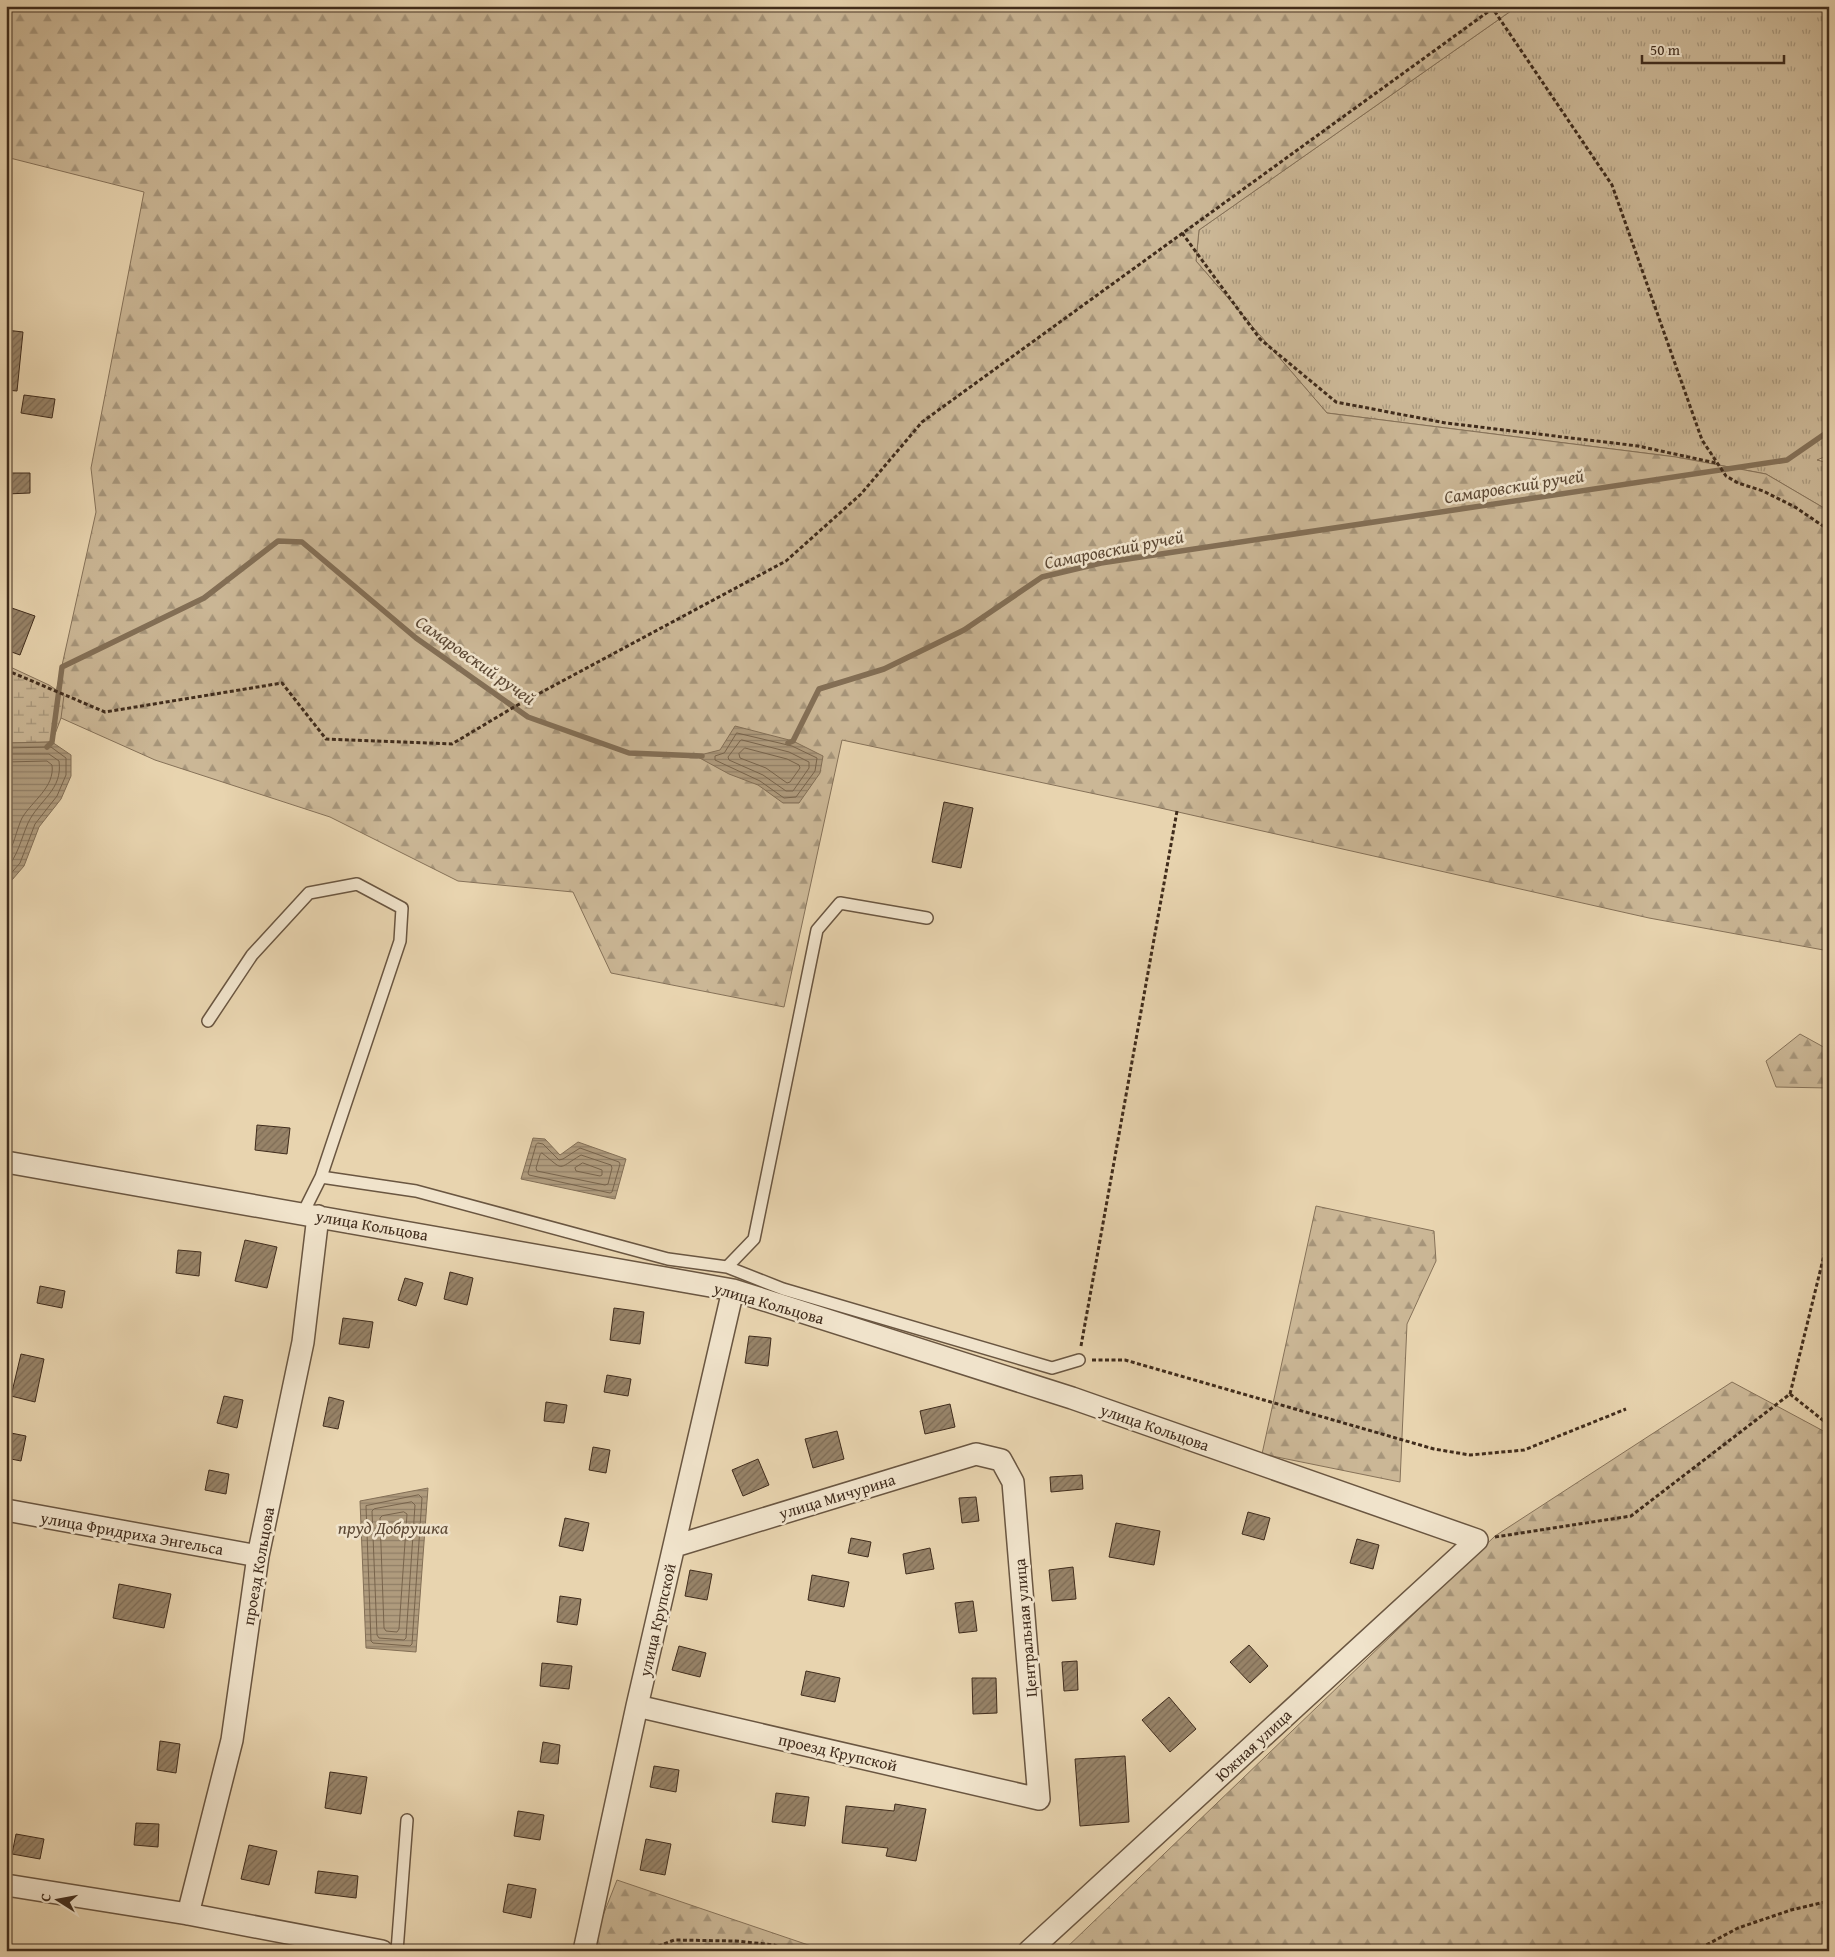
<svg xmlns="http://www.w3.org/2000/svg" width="1835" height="1957" viewBox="0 0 1835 1957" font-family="'Gentium Book Plus',serif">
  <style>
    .grass { fill: url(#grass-tufts); stroke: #867259 }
    .forest { fill: url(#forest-firs); stroke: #867259 }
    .wetland { fill: url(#wetland-marsh); stroke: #867259 }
    .water { fill: url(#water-rules); stroke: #836f56 }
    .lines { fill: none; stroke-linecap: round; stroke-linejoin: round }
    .shore { stroke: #78644c; stroke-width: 1 }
    .stream { stroke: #836f56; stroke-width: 5.5 }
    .building { fill: url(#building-hatch); stroke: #402c1c }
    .lane-casing { stroke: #6a5641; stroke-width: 14 }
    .street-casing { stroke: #6a5641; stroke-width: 24 }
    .path { stroke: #402c1c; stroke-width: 3; stroke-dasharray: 4 2.5; stroke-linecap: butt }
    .lane { stroke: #f0e3cb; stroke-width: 11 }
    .street { stroke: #f0e3cb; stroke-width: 21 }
    .labels { text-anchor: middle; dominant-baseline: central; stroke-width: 5; stroke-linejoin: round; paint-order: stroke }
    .street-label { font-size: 16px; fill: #402c1c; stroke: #f0e3cb }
    .water-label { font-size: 18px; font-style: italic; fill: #5c4834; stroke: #f0e3cb }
  </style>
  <defs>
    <pattern id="grass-tufts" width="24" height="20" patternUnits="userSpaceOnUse" patternTransform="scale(1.25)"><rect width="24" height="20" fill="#cbb796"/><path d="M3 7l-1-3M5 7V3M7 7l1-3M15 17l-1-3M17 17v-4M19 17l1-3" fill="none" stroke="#a6957a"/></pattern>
    <pattern id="forest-firs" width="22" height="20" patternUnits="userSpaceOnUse" patternTransform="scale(1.25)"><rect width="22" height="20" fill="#cbb796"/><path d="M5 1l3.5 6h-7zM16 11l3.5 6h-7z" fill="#a6957a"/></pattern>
    <pattern id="wetland-marsh" width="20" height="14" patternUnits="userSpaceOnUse" patternTransform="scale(1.25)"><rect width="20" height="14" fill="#cbb796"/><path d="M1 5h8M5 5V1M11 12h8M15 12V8" fill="none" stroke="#a6957a"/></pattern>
    <pattern id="water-rules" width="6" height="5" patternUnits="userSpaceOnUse" patternTransform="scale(1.25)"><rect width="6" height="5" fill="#af9b7d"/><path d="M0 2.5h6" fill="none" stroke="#907f66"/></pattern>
    <pattern id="building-hatch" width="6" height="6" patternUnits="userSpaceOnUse" patternTransform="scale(1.25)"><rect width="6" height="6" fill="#978368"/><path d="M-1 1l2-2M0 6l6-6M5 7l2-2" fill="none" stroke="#7d6b55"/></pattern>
  </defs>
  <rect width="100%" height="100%" fill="#e8d4af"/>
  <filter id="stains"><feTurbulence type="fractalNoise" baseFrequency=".004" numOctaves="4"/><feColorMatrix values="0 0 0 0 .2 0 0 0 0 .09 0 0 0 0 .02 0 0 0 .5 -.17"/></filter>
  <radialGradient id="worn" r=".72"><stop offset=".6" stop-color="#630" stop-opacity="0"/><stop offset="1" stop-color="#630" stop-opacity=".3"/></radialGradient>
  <!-- grass -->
  <path class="grass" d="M1518,6H1829V455L1817,460L1829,463V511L1766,474L1676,457L1327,413L1196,261L1199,230Z"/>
  <!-- forest -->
  <path class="forest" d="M6,6H1518L1199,230L1196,261L1327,413L1676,457L1766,474L1829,511V951L1649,918L1147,805L842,740L784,1007L611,973L573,892L458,881L330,817L155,760L61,718L6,739L55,697L96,512L91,468L144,192L6,157Z
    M1800,1034L1829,1050V1088L1776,1087L1766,1061Z
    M1316,1206L1434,1231L1436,1261L1407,1324L1400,1482L1262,1454Z
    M1732,1382L1829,1434V1951H1063L1495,1536Z
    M617,1880L826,1951H589Z"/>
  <!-- wetland -->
  <path class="wetland" d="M6,665L49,685L64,695L61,718L52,742L6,743Z"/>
  <!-- water -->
  <path class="water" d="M735,726L793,741L823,756L820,773L799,803H783L758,785L729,774L696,756L720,750Z
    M52,742L71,755V776L61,799L39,827L24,866L6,887V743Z
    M533,1138L545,1139L560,1155L578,1142L626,1159L615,1199L521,1179Z
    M428,1488L416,1652L366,1648L360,1501Z"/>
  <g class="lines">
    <!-- shore -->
    <path class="shore" d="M737,733L792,746L817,758L815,771L796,797L784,798L760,781L715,760V756L724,753Z
      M742,740L789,752L809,762V768L793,791H786L763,775L729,760L728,757L740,741Z
      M6,748L51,747L66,758V775L57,796L35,824L20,863L6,879
      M745,748L787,759L799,765L800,768L790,782L787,783L766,768L740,758L739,754Z
      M6,754H49L59,761C63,790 39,800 28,823C21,839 18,856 6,869
      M6,762L47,761L52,765C55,787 32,801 22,818C16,831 14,846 6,858
      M538,1143L543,1144L559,1160L563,1159L580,1148L619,1162L620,1164L612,1192L610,1193L529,1175L528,1173L536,1145Z
      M542,1153C565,1171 556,1170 581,1155L611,1165L612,1168L608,1184L605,1185L537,1171L536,1168L540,1155Z
      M583,1163L602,1170V1175L600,1176L576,1171L575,1168Z
      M419,1495L422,1498L412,1644L410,1646L373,1643L371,1641L366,1506Z
      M412,1502L415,1505L406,1638L404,1640L379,1638L377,1635L372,1511L374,1509Z
      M404,1512L407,1514L399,1629L397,1632L386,1631L384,1628L380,1518L382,1516Z"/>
    <!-- stream -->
    <path class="stream" d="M788,743L793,741L819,689L884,669L964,630L1042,577L1101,563L1787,460L1829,431
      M47,747L52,742L62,667L204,598L278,541L302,542L416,638L528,717L629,753L702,756"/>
  </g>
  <!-- building -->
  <path class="building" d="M6,330L23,332L17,391L6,390Z
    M24,395L55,399L52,418L21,413Z
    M6,473H30V493L6,494Z
    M6,606L35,616L20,655L6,650Z
    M944,802L973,808L961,868L932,862Z
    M257,1125L290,1128L287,1154L255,1150Z
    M245,1240L277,1247L267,1288L235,1281Z
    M178,1250L201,1252L199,1276L176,1273Z
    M450,1272L473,1278L467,1305L444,1299Z
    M405,1278L423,1283L416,1306L398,1300Z
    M40,1286L65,1291L62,1308L37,1303Z
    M614,1308L644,1312L640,1344L610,1340Z
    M343,1318L373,1322L369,1348L339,1344Z
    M749,1336L771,1338L768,1366L745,1363Z
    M21,1354L44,1359L35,1402L11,1396Z
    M607,1375L631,1379L628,1396L604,1392Z
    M224,1396L243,1400L237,1428L217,1423Z
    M329,1397L344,1401L338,1429L323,1426Z
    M546,1402L567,1405L564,1423L544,1421Z
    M950,1404L955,1427L925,1434L920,1411Z
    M837,1431L844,1459L813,1468L805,1439Z
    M6,1432L26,1436L21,1461L6,1458Z
    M593,1447L610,1450L606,1473L589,1470Z
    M758,1459L769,1485L743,1496L732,1470Z
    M209,1470L229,1474L226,1494L205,1490Z
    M1082,1475L1083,1489L1051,1492L1050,1477Z
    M976,1497L979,1521L962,1523L959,1498Z
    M1248,1512L1270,1518L1264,1540L1242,1534Z
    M565,1518L589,1523L583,1551L559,1546Z
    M1116,1523L1160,1531L1154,1565L1109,1557Z
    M851,1538L871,1542L868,1557L848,1553Z
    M1357,1539L1379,1545L1373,1569L1350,1563Z
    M930,1548L934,1569L906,1574L903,1554Z
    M1073,1567L1076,1599L1052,1601L1049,1570Z
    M690,1570L712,1574L707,1600L685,1596Z
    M812,1575L849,1582L844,1607L808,1600Z
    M119,1584L171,1594L164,1628L113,1618Z
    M560,1596L581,1599L577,1625L557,1622Z
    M973,1601L977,1631L959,1633L955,1603Z
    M1249,1645L1268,1666L1250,1683L1230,1662Z
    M679,1646L706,1653L700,1677L672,1670Z
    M1077,1661L1078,1690L1064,1691L1062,1662Z
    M542,1663L572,1666L569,1689L540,1686Z
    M806,1671L840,1678L835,1702L801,1695Z
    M972,1678H996L997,1713L973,1714Z
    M1169,1697L1196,1729L1170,1752L1142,1720Z
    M160,1741L180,1744L176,1773L157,1770Z
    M543,1742L560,1745L558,1764L540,1762Z
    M1125,1756L1129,1822L1080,1826L1075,1759Z
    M654,1766L679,1770L676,1792L650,1787Z
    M330,1772L367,1777L361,1814L325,1808Z
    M776,1793L809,1797L805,1826L772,1822Z
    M895,1804L926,1809L916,1861L886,1856L888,1848L842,1843L846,1806L894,1811Z
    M518,1811L544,1815L540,1840L514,1836Z
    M136,1823L159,1824L158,1847L134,1845Z
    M16,1834L44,1839L40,1859L12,1854Z
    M646,1839L671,1844L665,1875L640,1870Z
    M249,1845L277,1851L269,1885L241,1879Z
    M318,1871L358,1876L356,1898L315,1893Z
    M508,1884L536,1889L531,1918L503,1912Z"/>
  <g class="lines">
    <!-- lane casing -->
    <g class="lane-casing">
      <path id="lane" d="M208,1021L252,955L309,893L357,884L402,908L400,941L321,1177L303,1213
        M321,1177L416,1191L668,1259L727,1267L783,1289L1052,1368L1079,1360
        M727,1267L754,1239L817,930L840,903L927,918
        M397,1951L407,1820"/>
    </g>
    <!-- street casing -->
    <g class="street-casing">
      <path id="street" d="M6,1162L733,1290L1072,1398L1477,1540L1029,1951
        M6,1510L258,1556
        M637,1706L1039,1799L1013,1482L1001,1460L976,1454L675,1546
        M6,1885L188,1914L382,1951
        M188,1914L232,1740L258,1556L303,1342L318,1216
        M584,1951L637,1706L733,1290"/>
    </g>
    <!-- path -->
    <path class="path" d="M1491,6L1612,185L1702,440L1726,476L1738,483L1763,491L1795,507L1829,530
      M1182,233L1260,339L1336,402L1446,423L1638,446L1716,463
      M6,670L105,712L282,683L326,739L452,744L514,707L786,561L861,494L922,422L1496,6
      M1081,1346L1177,811
      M1092,1360H1125L1434,1449L1470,1455L1524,1450L1626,1409
      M1790,1394L1829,1425
      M1495,1537L1631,1516L1790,1394L1829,1235
      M646,1951L674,1940L736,1941L774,1945L788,1951
      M1695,1951L1738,1928L1791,1910L1829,1901"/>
    <!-- lane -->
    <use href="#lane" class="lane"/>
    <!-- street -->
    <use href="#street" class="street"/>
  </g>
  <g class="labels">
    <!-- street labels -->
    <g class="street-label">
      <text transform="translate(372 1225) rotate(10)">улица Кольцова</text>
      <text transform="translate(769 1303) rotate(16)">улица Кольцова</text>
      <text transform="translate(1155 1427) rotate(19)">улица Кольцова</text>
      <text transform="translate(837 1496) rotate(-17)">улица Мичурина</text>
      <text transform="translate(132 1533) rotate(10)">улица Фридриха Энгельса</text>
      <text transform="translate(258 1566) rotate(-80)">проезд Кольцова</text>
      <text transform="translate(657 1620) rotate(-77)">улица Крупской</text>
      <text transform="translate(1025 1628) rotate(-95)">Центральная улица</text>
      <text transform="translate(1253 1745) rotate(-43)">Южная улица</text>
      <text transform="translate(838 1752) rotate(13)">проезд Крупской</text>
    </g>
    <!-- water labels -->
    <g class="water-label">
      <text transform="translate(1514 486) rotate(-9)">Самаровский ручей</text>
      <text transform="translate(1114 549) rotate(-11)">Самаровский ручей</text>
      <text transform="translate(476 660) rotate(35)">Самаровский ручей</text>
      <text x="393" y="1527">пруд Добрушка</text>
    </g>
  </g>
  <!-- margin -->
  <rect width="1835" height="1957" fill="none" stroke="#e8d4af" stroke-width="25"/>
  <rect x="8" y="8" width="1820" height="1942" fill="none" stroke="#402c1c" stroke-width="2.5"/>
  <rect x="12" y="12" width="1810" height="1932" fill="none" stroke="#402c1c"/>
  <!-- north arrow -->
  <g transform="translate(58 1900) rotate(281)" stroke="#f0e3cb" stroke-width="4" paint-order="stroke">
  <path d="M0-4L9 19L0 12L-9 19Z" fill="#402c1c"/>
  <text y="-8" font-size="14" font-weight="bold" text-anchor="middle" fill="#402c1c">С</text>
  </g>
  <!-- scale -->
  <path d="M1642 55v8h142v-8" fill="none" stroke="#402c1c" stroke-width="2.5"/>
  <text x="1650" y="55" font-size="15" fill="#402c1c" stroke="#f0e3cb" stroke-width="4" paint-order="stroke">50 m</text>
  <rect width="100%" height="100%" filter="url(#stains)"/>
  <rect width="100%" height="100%" fill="url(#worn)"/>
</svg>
